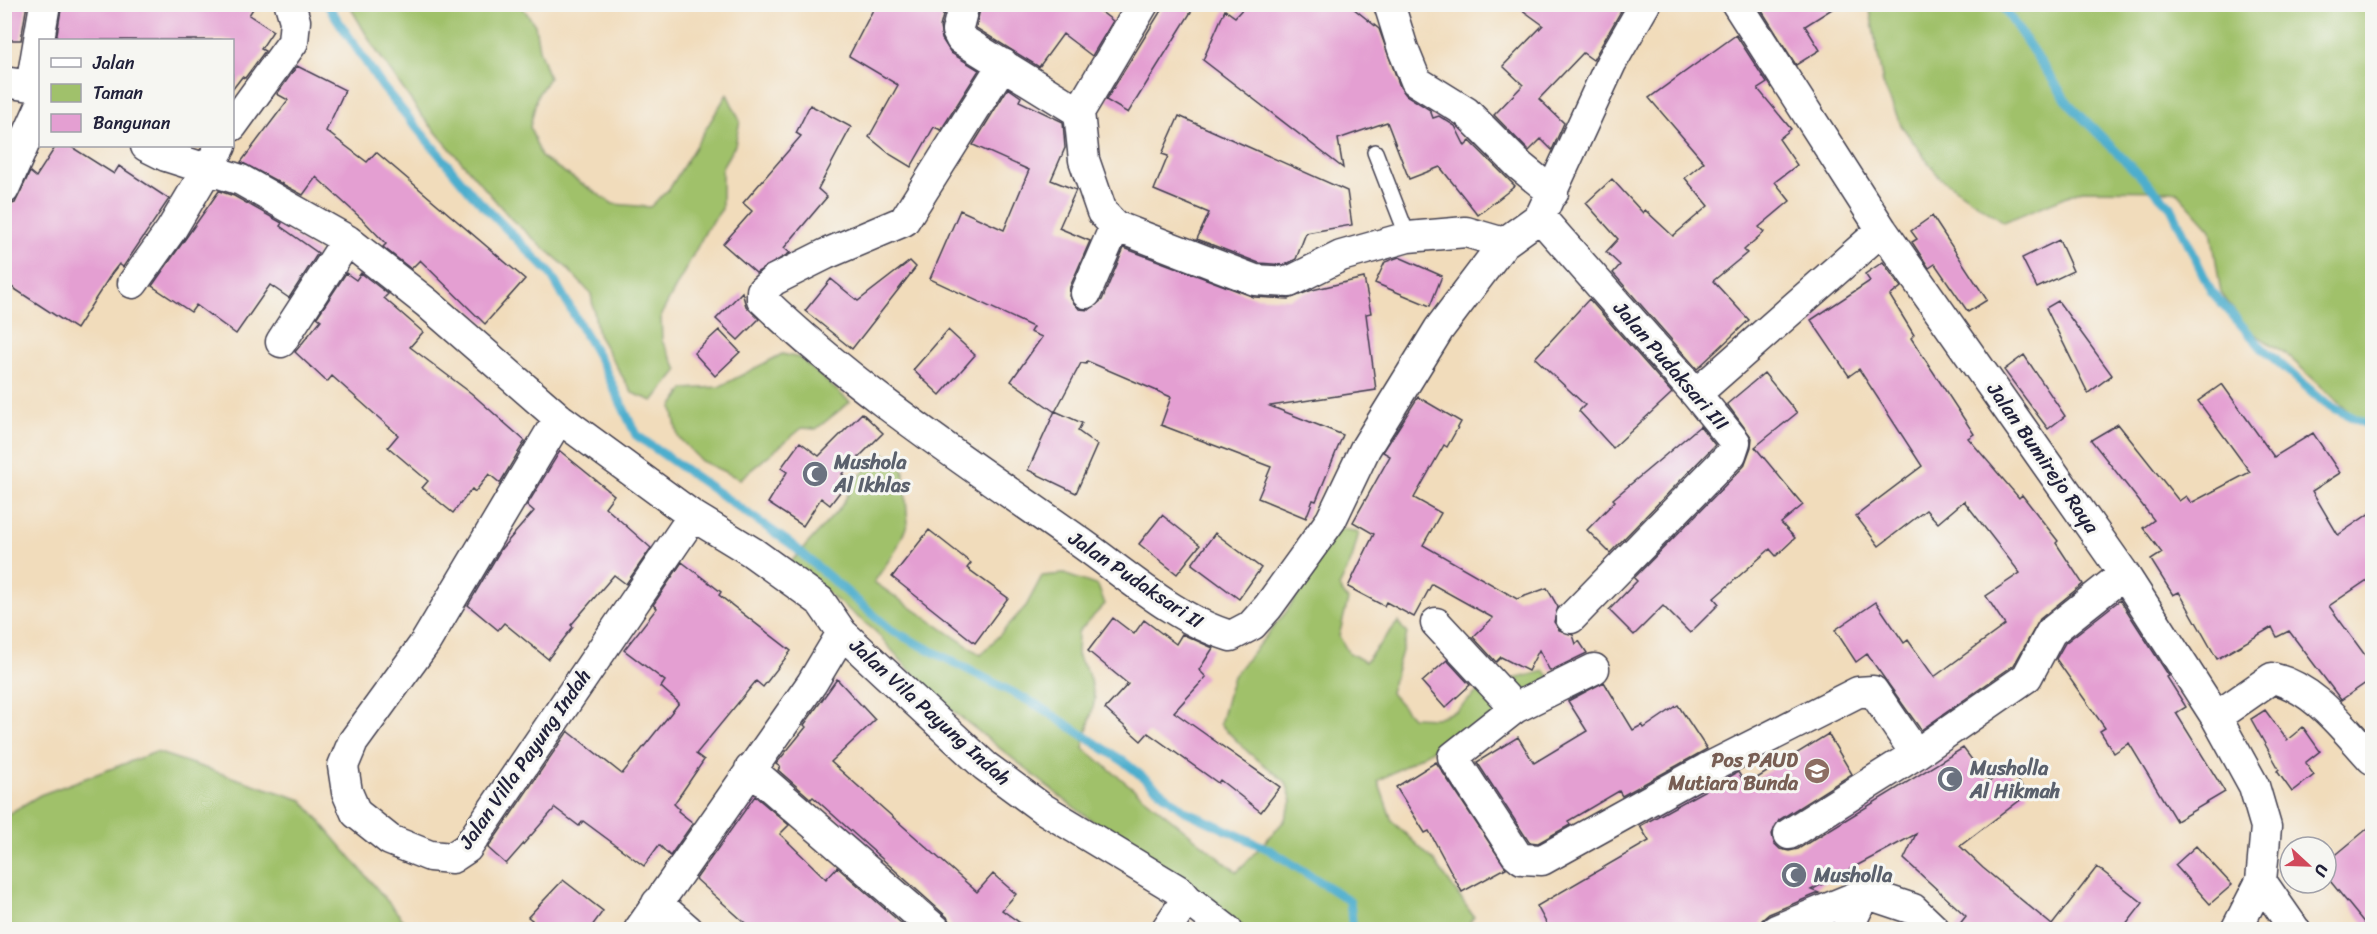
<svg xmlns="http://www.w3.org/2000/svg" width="2377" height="934" viewBox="0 0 2377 934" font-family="Sriracha,sans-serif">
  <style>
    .green { fill: #a0c16b; stroke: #617253; stroke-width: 1.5 }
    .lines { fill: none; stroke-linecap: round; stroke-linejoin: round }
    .stream { stroke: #4eaecd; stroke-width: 9 }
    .building { fill: #e49fd2 }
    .lane-casing { stroke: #413e4e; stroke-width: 18 }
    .street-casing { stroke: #413e4e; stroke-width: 33 }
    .lane { stroke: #fff; stroke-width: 15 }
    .street { stroke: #fff; stroke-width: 30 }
    .labels { text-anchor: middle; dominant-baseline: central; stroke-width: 6; stroke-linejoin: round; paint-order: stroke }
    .street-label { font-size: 20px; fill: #22223b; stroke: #f6f6f2 }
    .worship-label { font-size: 20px; font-weight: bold; fill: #5b616d; stroke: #f6f6f2; text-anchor: start }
    .education-label { font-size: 20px; font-weight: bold; fill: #785e54; stroke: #f6f6f2; text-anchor: end }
  </style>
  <rect width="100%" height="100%" fill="#f6f6f2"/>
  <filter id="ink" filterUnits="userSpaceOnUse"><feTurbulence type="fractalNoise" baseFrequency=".0167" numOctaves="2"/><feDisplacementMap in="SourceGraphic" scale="12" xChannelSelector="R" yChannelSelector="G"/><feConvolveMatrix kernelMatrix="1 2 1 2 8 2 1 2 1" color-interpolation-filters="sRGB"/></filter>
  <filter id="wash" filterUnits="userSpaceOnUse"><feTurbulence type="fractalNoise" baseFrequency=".008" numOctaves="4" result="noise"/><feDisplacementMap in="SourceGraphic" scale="24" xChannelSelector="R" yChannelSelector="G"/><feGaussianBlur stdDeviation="1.35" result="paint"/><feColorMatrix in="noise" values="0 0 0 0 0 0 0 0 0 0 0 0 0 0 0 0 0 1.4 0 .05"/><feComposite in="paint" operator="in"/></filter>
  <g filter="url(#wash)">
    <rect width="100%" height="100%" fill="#f1dcbb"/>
    <!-- green -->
    <path class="green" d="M349,5H521L535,25L539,49L549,78L537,96L530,127L541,157L613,204L650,207L670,188L727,94L740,121L735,145L722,167V209L707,229L661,315L662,341L678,370L653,401L632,393L598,335L591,294L565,266L512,220L422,116L373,46Z
      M1869,5H2372V433L2285,353L2248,330L2221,293L2211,230L2176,191L2082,190L2004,222L1939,177L1901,125L1883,84Z
      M782,354L800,358L850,402L816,429L802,428L740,479L701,461L678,437L672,407L684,389L719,387Z
      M881,452L903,464L908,523L896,550L874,582L981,655L1026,606L1042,576L1064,574L1098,586L1105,604L1078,632L1077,655L1088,673L1095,699L1083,748L1237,872L1284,821L1292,801L1286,782L1249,753L1220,724L1233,676L1286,612L1312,573L1327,537L1339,528L1359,532L1352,559L1339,587L1348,600L1339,636L1348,652L1365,662L1398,622L1407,634L1390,692L1412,717L1436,718L1456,711L1483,687L1545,671L1558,689L1486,736L1432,750L1378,781L1392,821L1435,862L1474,917L1465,929H1235L1175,881L1071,805L928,691L875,631L790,563L840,508L858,478Z
      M156,752L302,800L411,929H5V816L40,795Z"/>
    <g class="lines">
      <!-- stream -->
      <path class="stream" d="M327,4L382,86L472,194L550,273L603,365L636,435L791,544L891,630L1037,705L1123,761L1185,811L1270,850L1350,901L1353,930
        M2001,4L2069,104L2171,207L2211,291L2262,348L2326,404L2372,427"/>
    </g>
    <g id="blocks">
      <!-- building -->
      <path class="building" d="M4,4H27L21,40H4Z
        M62,4H256L249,15L273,31L261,49L265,51L245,78L242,77L232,90V40H56Z
        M876,4H946L940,27L942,39L951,53L979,70L941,130L934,127L911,167L891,155L869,137L898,85L849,56Z
        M981,4H1091L1113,21L1092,56L1063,34L1039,67L976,28Z
        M1165,4H1196L1128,113L1106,100Z
        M1247,4H1348L1379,29L1400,87L1406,95L1430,110L1433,118L1439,116L1455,126L1465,146L1470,141L1515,186L1478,215L1440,167L1409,179L1387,122L1338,139L1343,168L1203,60L1225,10L1235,17Z
        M1514,4H1625L1593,60L1583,53L1539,99L1564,123L1552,150L1541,139L1529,151L1494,115L1523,85L1503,66L1543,25Z
        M1773,4H1840L1805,26L1820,50L1796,65L1762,11Z
        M1736,35L1767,83L1758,89L1791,129L1779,139L1797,165L1775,182L1790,201L1759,227L1764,232L1744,250L1747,253L1713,281L1749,320L1697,369L1613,273L1620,265L1606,252L1618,239L1586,203L1612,179L1643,213L1645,210L1673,236L1708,206L1685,178L1704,162L1649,98Z
        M297,66L345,90L326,131L367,162L376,152L525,279L485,324L420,260L411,269L383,247L386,244L364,221L316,177L303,195L241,162L288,100L277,94Z
        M1008,88L1021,97L1019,101L1063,122L1065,148L1051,180L1076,190L1059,228L1090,241L1070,287L1069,296L1079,309L1089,310L1102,300L1124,248L1254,297L1289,299L1312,290L1364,278L1371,313L1366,314L1376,390L1270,406L1343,435L1316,501L1313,500L1306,518L1258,498L1271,467L1161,425L1171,397L1087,361L1086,364L1081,363L1055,412L1011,381L1042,337L1030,332L1033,327L930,279L960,210L1004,230L1029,170L973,145Z
        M810,105L851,127L818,189L827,197L784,248L790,253L756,273L723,244L752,211L743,203L801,136L796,133Z
        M1179,116L1347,191L1352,225L1306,233L1296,259L1285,265L1259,263L1197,239L1209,213L1154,190L1168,156L1162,154Z
        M56,146H70L114,174L119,166L169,199L123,267L119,264L112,273L76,329L4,282V206L15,203L30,172L36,177Z
        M219,191L234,196L282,223L280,226L318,253L289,298L270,285L236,334L196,305L191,312L152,286Z
        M1932,216L1987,300L1968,312L1935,264L1929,268L1912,242L1917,239L1911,231Z
        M2059,240L2073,271L2037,288L2022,258Z
        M1399,257L1442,276L1430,306L1375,283L1385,262Z
        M910,261L916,267L852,349L805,311L831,279L858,301Z
        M1883,262L1901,287L1890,296L1914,335L1911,338L1974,434L1968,438L2019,498L2022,495L2058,541L2056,543L2083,584L2040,619L2014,665L1921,730L1867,654L1856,662L1835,630L1876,602L1904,643L1908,640L1934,677L2005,625L1986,596L2020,573L1964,501L1938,523L1926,510L1879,546L1856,516L1922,466L1859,369L1849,376L1811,320L1870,281L1865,274Z
        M346,273L356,280L361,273L388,294L384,298L423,332L410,347L471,393L525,441L500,483L489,474L475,492L472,489L453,513L422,488L428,481L388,447L398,435L332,376L327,382L295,352L321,320L317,317Z
        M742,292L746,306L759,319L738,340L716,319Z
        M1589,299L1672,393L1613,448L1579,411L1585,405L1535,358Z
        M2058,301L2112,375L2088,393L2046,308Z
        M719,330L740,352L715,376L694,353Z
        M948,330L975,355L940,395L913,370Z
        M2024,355L2065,416L2048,429L2004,370Z
        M1764,373L1797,413L1755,447L1803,505L1781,523L1795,538L1776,556L1770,549L1714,598L1719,604L1690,633L1663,606L1634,635L1609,610L1637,581L1634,578L1744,466L1751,447L1752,438L1727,404Z
        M2222,384L2274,457L2313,433L2340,473L2312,491L2338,535L2373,511V576L2329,606L2373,666V678L2341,700L2289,631L2277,637L2272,627L2217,659L2179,592L2173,595L2151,560L2162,553L2143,528L2154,520L2091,440L2118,424L2179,501L2186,496L2191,503L2250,472L2198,401Z
        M1418,397L1461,422L1447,447L1444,445L1414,498L1441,513L1423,545L1517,599L1547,588L1558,607L1554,622L1559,630L1573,635L1576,644L1579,641L1587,653L1550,671L1539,650L1528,671L1501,657L1496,662L1473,637L1493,618L1432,584L1414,617L1386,602L1384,606L1348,587L1374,534L1353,522L1390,456L1383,452Z
        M1055,411L1082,423L1078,431L1097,445L1076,493L1028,470Z
        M862,413L883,433L842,474L849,480L830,505L821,498L803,526L768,503L787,472L781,468L800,442L819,456Z
        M1700,426L1715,445L1610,553L1587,530L1615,501L1613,499Z
        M560,451L614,495L605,507L651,548L626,584L614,575L571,625L573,627L548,659L504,623L498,630L468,605L501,549L534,511L527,505Z
        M1162,515L1200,545L1177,574L1139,544Z
        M929,530L971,563L967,568L1008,598L975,643L892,577Z
        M1215,533L1261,568L1239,599L1192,564Z
        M682,562L721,592L719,595L791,651L763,687L756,681L696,754L704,760L674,804L679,809L678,811L693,823L670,856L659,845L644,866L583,821L579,826L555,808L506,864L488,848L568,731L622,774L679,703L661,687L665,681L624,650L657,608L653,605Z
        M2120,600L2169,676L2167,677L2186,707L2176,713L2225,792L2176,821L2129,743L2114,753L2100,731L2105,728L2056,659L2065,643Z
        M1113,618L1134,634L1144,620L1176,644L1182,634L1213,648L1199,670L1206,677L1174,712L1280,787L1261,812L1220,780L1218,783L1148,733L1141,741L1105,709L1128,684L1088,651Z
        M1447,660L1470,685L1445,708L1422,682Z
        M837,679L875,720L831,762L977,892L993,874L1016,894L1002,910L1030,930H953L947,917L813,797L811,799L778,770L780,767L776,764L806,727L804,725Z
        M1604,682L1633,730L1642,725L1644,728L1678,705L1707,749L1622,796L1619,791L1568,821L1570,825L1538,843L1529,842L1477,762L1518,737L1534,763L1587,731L1568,701Z
        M2265,710L2287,740L2303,727L2320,751L2305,763L2314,775L2292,792L2277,771L2279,769L2251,719Z
        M1828,734L1852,774L1779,820L1772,834L1774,843L1780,849L1789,851L1798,849L1963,748L1989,782L2007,768L2028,794L1960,846L1983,868L2052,925L2097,867L2143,903L2122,930H1955L1966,916L1904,859L1916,834L1811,890L1819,893L1769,914L1762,920L1759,930H1550L1537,906L1649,841L1640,826L1738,772L1746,785Z
        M1436,762L1506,868L1462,892L1429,831L1425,833L1396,787Z
        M755,796L789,825L780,834L826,879L837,867L909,930H753L696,879Z
        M2373,824V930H2370L2326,876V863Z
        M2196,846L2232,885L2210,904L2175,865Z
        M563,880L603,911L589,930H525L532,920L528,917Z"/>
    </g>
  </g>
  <g filter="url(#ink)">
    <use href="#blocks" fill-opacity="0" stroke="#413e4e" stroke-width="1.5"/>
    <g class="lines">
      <!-- lane casing -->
      <g class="lane-casing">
        <path id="lane" d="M1375,152L1408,237"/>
      </g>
      <!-- street casing -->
      <g class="street-casing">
        <path id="street" d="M964,4L957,31L961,39L1079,112
          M1143,4L1079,112L1084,160L1102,212L1115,226L1255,280L1289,282L1341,256L1408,237L1466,232L1504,243
          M1389,4L1403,49L1416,81L1466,112L1520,166L1553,193
          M1737,4L1882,230L2124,574L2216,717L2254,786L2266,827L2261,881L2295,930
          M1003,64L904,221L826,254L774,280L762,291V299C857,391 970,464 1077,540C1123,572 1177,621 1231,636L1252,625L1268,607L1331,520L1365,449L1439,329L1504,243L1540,217L1611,63L1645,4
          M4,82L31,86
          M40,91L31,86L45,4
          M232,126L293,42L295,21L290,4
          M146,146L166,156L241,180L347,240L427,303L559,418L693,516L752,552L820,601L842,633L985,766L1042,808L1181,892L1187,899L1166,930
          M4,189L40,108
          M1540,217L1696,394L1735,442L1731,454L1571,618
          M133,283L171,230L221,146
          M1086,293L1115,226
          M281,342L347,240
          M1696,394L1882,230
          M559,418L425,643L353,742L343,766L347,792L356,813L390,840L430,856L452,858L467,848L693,516
          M1436,623L1515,708
          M1594,669L1515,708L1453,757L1516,854L1522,859L1542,860L1706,769L1858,692L1873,691L1916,754L2027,677L2051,632L2124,574
          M2216,717L2272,678C2315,688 2343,728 2372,759
          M750,769L936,930
          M1789,834L1916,754
          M1187,899L1227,930
          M657,903L688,930
          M639,930L812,683L842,633
          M1776,930L1865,893L1913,909L1935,930
          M1847,930L1865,893
          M2236,930L2261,881"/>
      </g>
      <!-- lane -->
      <use href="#lane" class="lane"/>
      <!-- street -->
      <use href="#street" class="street"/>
    </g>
  </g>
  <!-- icons -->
  <defs>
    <g id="mosque-disc" transform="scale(1.35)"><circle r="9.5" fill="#6b7280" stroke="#f6f6f2"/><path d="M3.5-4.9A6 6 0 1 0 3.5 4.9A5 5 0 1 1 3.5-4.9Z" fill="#fff"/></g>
    <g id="school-disc" transform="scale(1.35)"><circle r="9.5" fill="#8d6e63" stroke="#f6f6f2"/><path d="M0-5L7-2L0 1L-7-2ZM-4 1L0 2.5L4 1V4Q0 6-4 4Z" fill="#fff"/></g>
  </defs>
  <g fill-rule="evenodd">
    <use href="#mosque-disc" x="815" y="474"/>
    <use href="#school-disc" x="1817" y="771"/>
    <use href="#mosque-disc" x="1950" y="779"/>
    <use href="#mosque-disc" x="1794" y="875"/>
  </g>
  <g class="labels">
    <!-- street labels -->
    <g class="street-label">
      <text transform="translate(1671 366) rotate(49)">Jalan Pudaksari III</text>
      <text transform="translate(2043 458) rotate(55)">Jalan Bumirejo Raya</text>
      <text transform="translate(1136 580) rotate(34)">Jalan Pudaksari II</text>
      <text transform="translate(930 712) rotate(42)">Jalan Vila Payung Indah</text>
      <text transform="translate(525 759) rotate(-55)">Jalan Villa Payung Indah</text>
    </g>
    <!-- worship labels -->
    <g class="worship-label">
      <text x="834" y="462">Mushola<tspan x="834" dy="23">Al Ikhlas</tspan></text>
      <text x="1970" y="768">Musholla<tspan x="1970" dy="23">Al Hikmah</tspan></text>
      <text x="1814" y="875">Musholla</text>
    </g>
    <!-- education labels -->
    <g class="education-label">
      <text x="1798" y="760">Pos PAUD<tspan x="1798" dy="23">Mutiara Bunda</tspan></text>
    </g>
  </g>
  <!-- margin -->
  <rect width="2377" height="934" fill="none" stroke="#f6f6f2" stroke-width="24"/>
  <!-- legend -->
  <rect x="39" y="39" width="195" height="108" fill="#f6f6f2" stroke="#a1a1a9" stroke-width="1.5"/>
  <rect x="51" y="58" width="30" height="9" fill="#ffffff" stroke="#a1a1a9" stroke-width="1.5"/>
  <text x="93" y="69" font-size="18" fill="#22223b">Jalan</text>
  <rect x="51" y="84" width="30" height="18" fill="#a0c16b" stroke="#a1a1a9" stroke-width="1.5"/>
  <text x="93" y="99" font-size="18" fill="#22223b">Taman</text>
  <rect x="51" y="114" width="30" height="18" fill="#e49fd2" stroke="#a1a1a9" stroke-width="1.5"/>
  <text x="93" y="129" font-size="18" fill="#22223b">Bangunan</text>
  <!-- north arrow -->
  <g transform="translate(2308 865) rotate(112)"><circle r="28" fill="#f6f6f2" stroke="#a1a1a9" stroke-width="1.5"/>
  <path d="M0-4.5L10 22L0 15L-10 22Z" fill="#d1495b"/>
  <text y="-9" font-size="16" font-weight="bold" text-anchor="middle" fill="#22223b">U</text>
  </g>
</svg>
